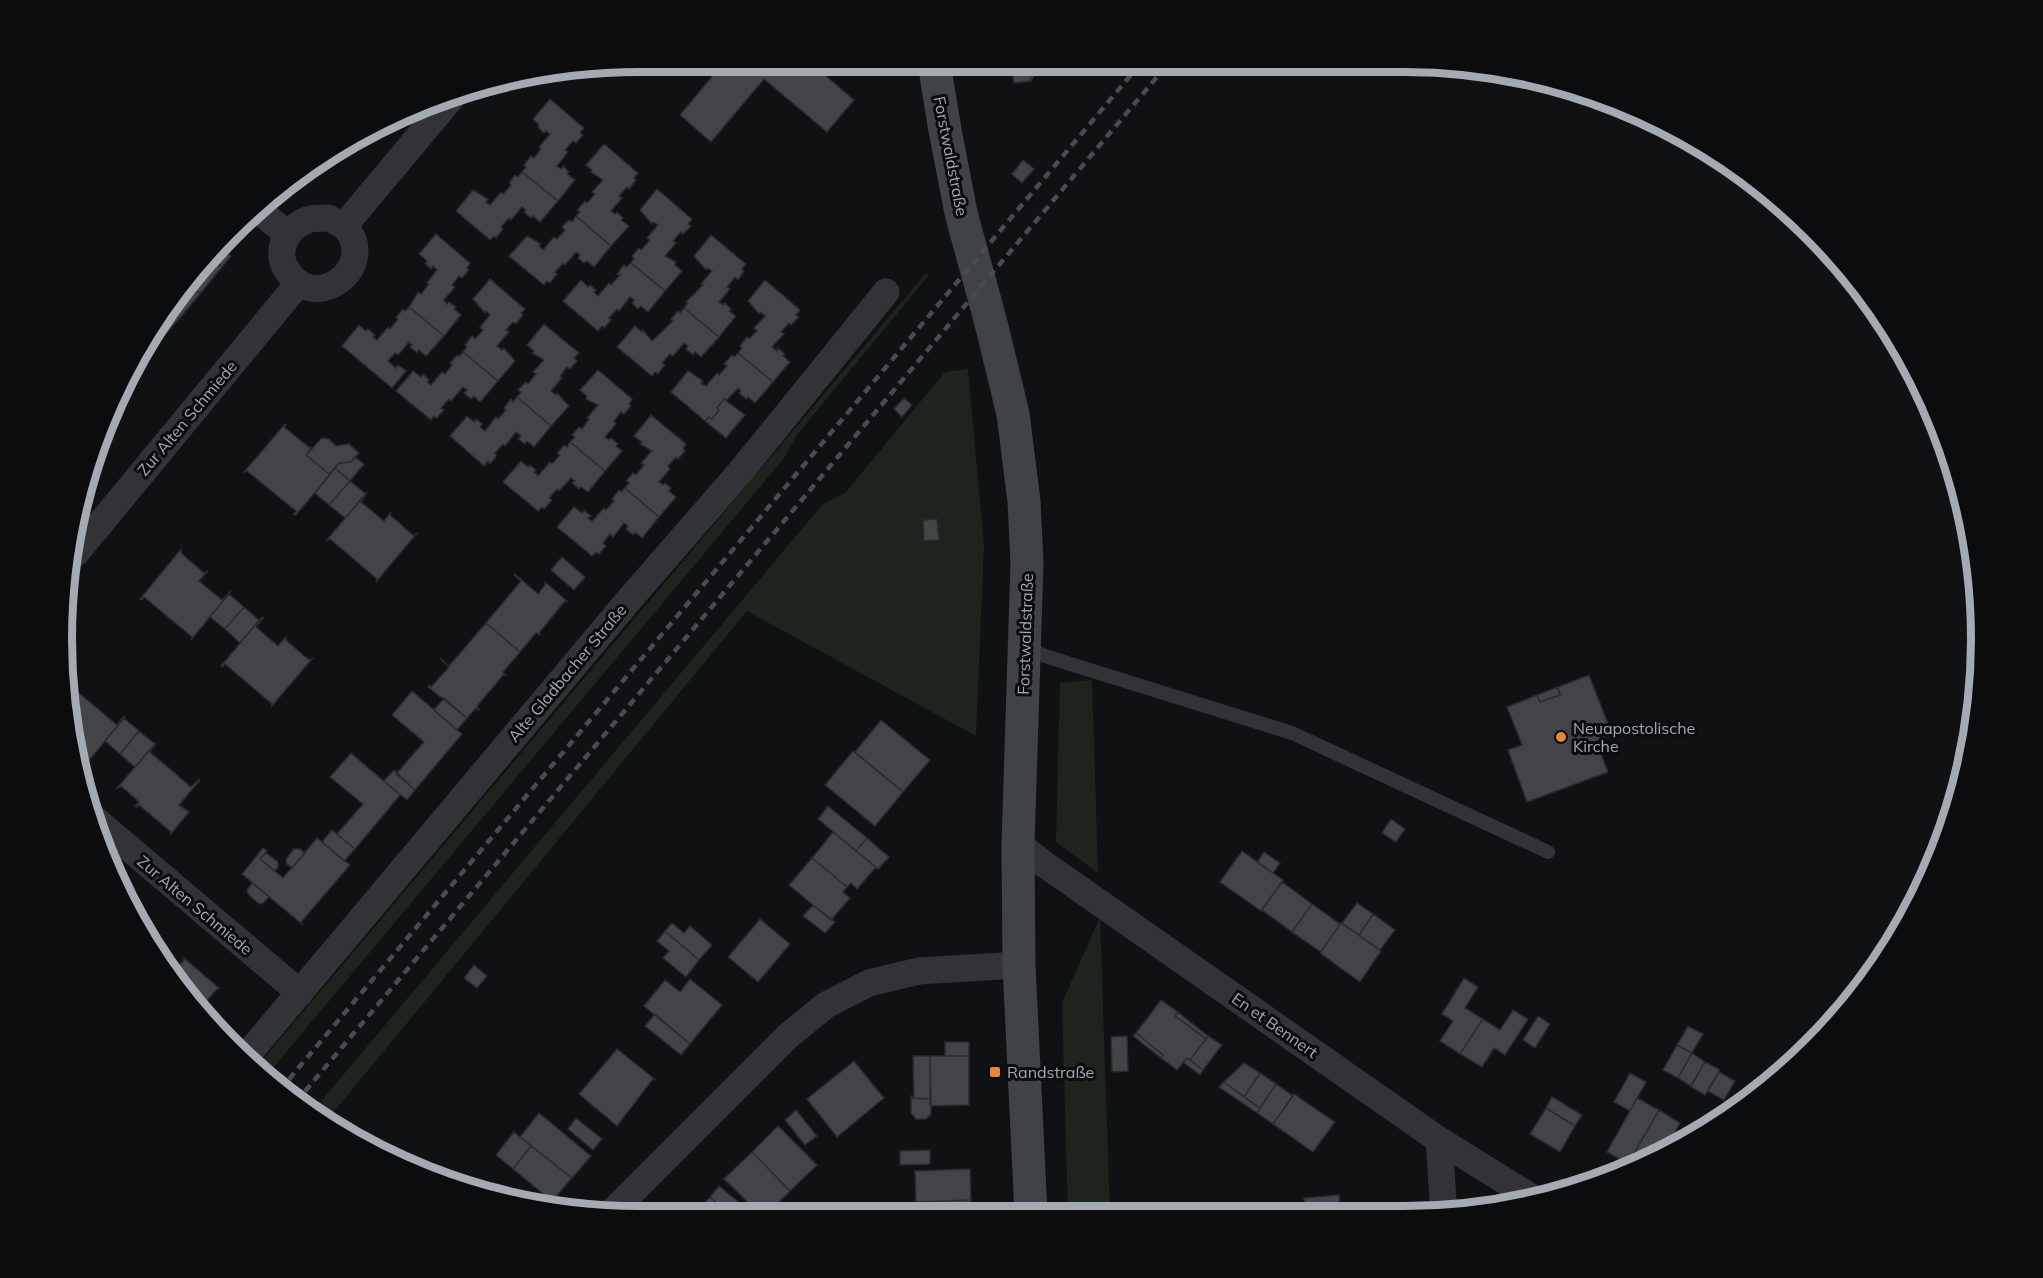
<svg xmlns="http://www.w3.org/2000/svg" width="2043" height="1278" viewBox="0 0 2043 1278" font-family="Mulish,sans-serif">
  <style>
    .green { fill: #1d241d }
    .building { fill: #424447; stroke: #2b2b2e; stroke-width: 1.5 }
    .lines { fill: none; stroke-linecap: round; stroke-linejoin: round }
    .lane { stroke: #323336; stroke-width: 14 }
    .street { stroke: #323336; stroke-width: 27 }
    .secondary { stroke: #404346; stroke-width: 33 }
    .rail { stroke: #494c4f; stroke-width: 4.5; stroke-dasharray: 8 6; stroke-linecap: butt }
    .poi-dot { fill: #e18939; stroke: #0b0c0d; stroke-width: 2 }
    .labels { text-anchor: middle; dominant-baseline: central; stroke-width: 6; stroke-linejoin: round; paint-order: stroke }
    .street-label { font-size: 16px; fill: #a3aab1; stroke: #0b0c0d }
    .poi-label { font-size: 16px; fill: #a3aab1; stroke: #0b0c0d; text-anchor: start }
    .rim { fill: none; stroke: #a3aab1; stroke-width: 8 }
  </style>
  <rect width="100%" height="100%" fill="#101112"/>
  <!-- green -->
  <path class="green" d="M926,273L928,276L796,436L785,457L267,1075L258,1065Z
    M968,369L984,545L976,736L747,611L327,1120L312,1112L823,504L845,493L945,372Z
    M1092,680L1098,873L1056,842L1060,683Z
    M1100,917L1110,1214H1068L1062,1003Z"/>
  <!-- building -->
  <path class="building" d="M724,62L811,63L854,100L827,132L764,79L711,142L680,115Z
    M1011,64H1029L1031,81L1014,83Z
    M1029,64H1041L1031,81Z
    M550,99L584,128L580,132L583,135L576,143L573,141L565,150L568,152L557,166L561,169L563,166L569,172L567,174L575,180L558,201L522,172L526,167L524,165L531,156L534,158L541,149L539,147L550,134L546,131L544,133L538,127L539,125L533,119Z
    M604,144L638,173L634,178L636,180L629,189L627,187L619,196L622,198L611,211L615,214L617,212L623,218L621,220L629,226L611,246L576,216L580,212L577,210L585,201L587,203L595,194L592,192L603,180L591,172L592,170L586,165Z
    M1023,160L1034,169L1022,183L1012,174Z
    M522,172L558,201L540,222L533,216L531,218L524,212L526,210L522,207L511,220L509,218L501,227L503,229L496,238L494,236L490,240L456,211L473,190L488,199L486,202L490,205L501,192L503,194L511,185L509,183L515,175L518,177Z
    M657,189L692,219L688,224L691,226L683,234L681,232L673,241L676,243L665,256L676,262L675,265L682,271L665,291L631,263L634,258L632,256L639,248L641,250L650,240L647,238L658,225L653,222L652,224L640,210Z
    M576,216L611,246L594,267L587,261L584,263L578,258L580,255L576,252L565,265L563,263L555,272L557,274L550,283L547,281L544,285L509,256L527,236L541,244L539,246L543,250L554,237L557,239L565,230L562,227L569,220L572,222Z
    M436,234L470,263L467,268L469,270L462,278L459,276L452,285L455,287L444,300L447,304L449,302L456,307L454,309L461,315L444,336L409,307L418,292L421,294L429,284L427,283L437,270L433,266L431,269L425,263L427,261L419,254Z
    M711,235L746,264L742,269L744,271L738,280L735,277L727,287L730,289L719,302L723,305L725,303L731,309L729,311L736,316L719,337L684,308L688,303L686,302L703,285L701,284L712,271L707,268L706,270L694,256Z
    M221,247L231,256L222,267L211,258Z
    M211,258L222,267L200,294L186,282Z
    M631,263L665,291L648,312L641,306L638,309L632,303L634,300L630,297L619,311L617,309L609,318L611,320L604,328L602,326L598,331L563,301L581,280L588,287L590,285L596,290L594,292L598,296L609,283L611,285L620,275L617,274L624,265L626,267Z
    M490,279L525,309L521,313L523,315L516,324L513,322L506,330L509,332L497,346L502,350L504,348L515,361L498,381L463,352L467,347L465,345L472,336L475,339L483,330L480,327L490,315L486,311L485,313L473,299Z
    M765,280L800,310L796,315L799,317L791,325L789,323L781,332L784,334L772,347L777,351L778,348L785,354L783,356L790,362L773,382L738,353L742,348L740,346L747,337L749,339L757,331L754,328L765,316L761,312L759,314L748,301Z
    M186,282L200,294L179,319L168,310L181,288Z
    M409,307L444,336L426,356L419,350L417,353L410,347L412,345L409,342L398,355L395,353L388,361L396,368L398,365L406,371L392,388L342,346L359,325L366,331L368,329L375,335L373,337L377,340L388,327L390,329L398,319L396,317L403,309L405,311Z
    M684,308L719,337L701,357L695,352L693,355L686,349L688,346L684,343L673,356L670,354L662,363L665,365L658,374L655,372L652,376L617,347L635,326L642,332L643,330L652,341L673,321L671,319L678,311L680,313Z
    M168,310L179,319L157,344L152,340Z
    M544,324L579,353L574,358L577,361L570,369L567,367L560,376L562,378L551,391L556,395L557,393L569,406L551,426L517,397L521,392L518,390L526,382L528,384L536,374L533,372L544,360L532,353L534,351L527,345Z
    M463,352L498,381L480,402L474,396L471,399L464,393L467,390L463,387L451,401L449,399L441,408L444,410L437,418L434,416L431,420L396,391L413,371L421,377L423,374L429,380L427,382L431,385L442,372L445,374L452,365L450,363L457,355L460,356Z
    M738,353L773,382L755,403L748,397L746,399L739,393L741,391L738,388L727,400L724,399L717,408L719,410L712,419L709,417L705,421L671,392L688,371L703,381L701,383L706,386L717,373L719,375L727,366L724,364L732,355L734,357Z
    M598,370L632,399L629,404L631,406L624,414L621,412L614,421L616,424L605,437L609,440L611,438L618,444L616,446L622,451L605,471L570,442L575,437L572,435L579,427L582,429L589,419L587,418L598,405L586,399L587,396L580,390Z
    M517,397L551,426L534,447L527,441L525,444L518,439L521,436L516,432L505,446L503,444L495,453L497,455L490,464L488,461L484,466L450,436L467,416L474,422L476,419L482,424L480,427L485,431L496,417L498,419L506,410L504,408L511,399L513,402Z
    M904,398L912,405L902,417L894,409Z
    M724,399L745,415L726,438L705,421L709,417L712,419L719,410L717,408Z
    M651,415L686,444L683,449L685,451L678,459L676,457L668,466L670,469L659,482L663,485L665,483L671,488L669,491L676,497L659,517L625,488L629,483L626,481L633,473L636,475L644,465L641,463L652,451L640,444L642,442L634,436Z
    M285,424L286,425L284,427L310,448L312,447L306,455L329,474L337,466L296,515L294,514L296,511L247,471L244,472Z
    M322,438L329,439L336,446L349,444L359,453L351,462L339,463L329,474L306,455Z
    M570,442L605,471L588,492L581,487L579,489L572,483L575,481L571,478L559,491L557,489L549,498L552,500L544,509L542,507L538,511L503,482L521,461L528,467L530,465L536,470L534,472L538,476L550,462L552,464L560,455L557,453L564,445L567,447Z
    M355,457L364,464L350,481L335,468L339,463L351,462Z
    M335,468L350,481L329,505L315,493Z
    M350,481L366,494L345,518L329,505Z
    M625,488L659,517L642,538L635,532L633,535L626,529L628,526L624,523L613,537L610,534L603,543L606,546L599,554L596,552L592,556L557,527L574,507L582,513L584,510L591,516L588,518L592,521L604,508L606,510L614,501L612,499L619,490L621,492Z
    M367,492L361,502L384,521L391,512L390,515L413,535L417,533L376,582L377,579L330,539L326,541Z
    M937,519L939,540L924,541L923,520Z
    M181,549V553L204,573L208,571L199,581L222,600L231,591L191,640L192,637L144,597L142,600L140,599Z
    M562,557L585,577L574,590L551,570Z
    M515,574L538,594L545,585V582L568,602L565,601L539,633L541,635L536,633L520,652L486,623L521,581L514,575Z
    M229,594L244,607L225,629L210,617Z
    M244,607L259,620L240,643L225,629Z
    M262,617L263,618L256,627L278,646L286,637V640L309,660L312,659L271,707L272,704L225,664L222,667L221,666Z
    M486,623L520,652L503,672L506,676L504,674L477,706L479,710L476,708L467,718L428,687L429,685L431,687L449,667L440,658L449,666Z
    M1589,675L1612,734L1596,741L1608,772L1527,802L1508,750L1522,745L1507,707L1537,695L1540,702L1560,695L1558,687Z
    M1558,687L1560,695L1540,702L1537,695Z
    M73,688L117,725L124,716L125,717L86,764L84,763L88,758L80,751L70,692Z
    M412,691L462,734L415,790L396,774L424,742L392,715Z
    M444,698L467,718L457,730L434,710Z
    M124,718L139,731L120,754L105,741Z
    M881,720L930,760L903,792L855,752Z
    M139,731L155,744L135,767L120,754Z
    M156,743L150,752L191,787L199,779L200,780L179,805L189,812L170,835L171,832L139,805L137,807L135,806L139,802L121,786L116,789Z
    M853,751L903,792L875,826L825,785Z
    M351,753L400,795L355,849L337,834L363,804L330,777Z
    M394,770L415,790L407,800L384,781Z
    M828,806L867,838L856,851L818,819Z
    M1391,819L1405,829L1396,842L1382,833Z
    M332,830L355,849L344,861L322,842Z
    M833,832L876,867L857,889L851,883L847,887L812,858Z
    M317,838L350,865L301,922L303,925L242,874L263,848L267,851L260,859L283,878Z
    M867,838L889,857L878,869L856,851Z
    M294,849H300L305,853L292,868L287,864L286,859Z
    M1242,851L1283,880L1261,911L1220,882Z
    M1264,852L1280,863L1273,873L1257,862Z
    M266,853L278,862V867L275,871L260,859Z
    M812,858L847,887L843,892L850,898L831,920L789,885Z
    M1282,882L1312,904L1292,932L1262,910Z
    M252,883L269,897L263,903L259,904L248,894L247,890Z
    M1357,903L1373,914L1359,935L1342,923Z
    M1312,904L1340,924L1321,952L1292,932Z
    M813,905L835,922L825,933L803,916Z
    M1373,914L1395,930L1380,950L1359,935Z
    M760,919L790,944L758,982L728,957Z
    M672,923L684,933L690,926L712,945L699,960L665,931Z
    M1341,923L1381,951L1360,982L1320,953Z
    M665,931L699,960L686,977L663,958L669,951L657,941Z
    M184,958L220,989L218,988L202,1006L172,974L184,960Z
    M474,965L487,976L477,988L464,978Z
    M1464,978L1478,987L1465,1008L1483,1019L1460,1054L1440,1041L1453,1021L1442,1014Z
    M690,979L722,1005L690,1044L644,1006L665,980L680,992Z
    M1161,1000L1178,1012L1175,1016L1206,1039L1190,1060L1187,1058L1177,1070L1161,1058L1163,1055L1136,1033Z
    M1513,1010L1528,1019L1505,1055L1494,1048L1482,1067L1460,1054L1483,1019L1500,1030Z
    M1178,1012L1208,1036L1206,1039L1175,1016Z
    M655,1014L690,1044L681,1055L645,1026Z
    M1538,1016L1550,1024L1535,1048L1523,1040Z
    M1688,1026L1703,1034L1692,1053L1677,1045Z
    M1136,1033L1163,1055L1161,1058L1133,1036Z
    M1127,1036L1128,1071L1112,1072L1111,1037Z
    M1208,1036L1222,1045L1203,1070L1190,1060Z
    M945,1042H969V1056H945Z
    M1677,1045L1692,1053L1678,1078L1663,1070Z
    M617,1049L656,1080L653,1079L617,1126L579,1094Z
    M1692,1053L1705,1062L1691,1086L1678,1078Z
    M913,1056H930L931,1099L911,1098V1096L914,1097Z
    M930,1056H969V1105L930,1106Z
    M1187,1058L1203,1070L1200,1075L1183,1062Z
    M854,1061L884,1098L837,1137L807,1099Z
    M1705,1062L1720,1070L1705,1095L1691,1087Z
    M1244,1063L1260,1073L1244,1097L1224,1082Z
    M1719,1072L1735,1081L1724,1100L1708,1091Z
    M1260,1073L1276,1084L1260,1108L1244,1097Z
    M1630,1073L1646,1082L1630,1111L1614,1102Z
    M1224,1082L1260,1108L1257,1113L1219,1087Z
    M1276,1084L1293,1096L1273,1124L1257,1113Z
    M1294,1094L1335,1122L1313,1152L1273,1124Z
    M1552,1097L1582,1115L1575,1126L1546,1108Z
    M911,1098L931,1099V1114L926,1119H916L911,1113Z
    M1637,1098L1659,1110L1628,1164L1607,1152Z
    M1546,1108L1575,1126L1560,1152L1530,1134Z
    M796,1110L817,1136L805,1145L785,1120Z
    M1659,1110L1680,1123L1664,1151L1630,1165L1628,1164Z
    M539,1113L591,1156L572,1178L520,1137Z
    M576,1118L602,1139L593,1150L568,1129Z
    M778,1126L817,1165L790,1191L752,1152Z
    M514,1132L531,1146L513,1169L496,1155Z
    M531,1146L572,1178L552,1201L513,1169Z
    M930,1150V1164L900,1165V1151Z
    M752,1152L790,1191L769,1212H758L724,1179Z
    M970,1169L971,1200L916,1202L915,1171Z
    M719,1186L743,1206L738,1212H727L710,1197Z
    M1339,1195L1340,1211L1337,1215H1306L1304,1198Z
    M710,1197L727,1212H697Z
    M971,1200V1213H916V1202Z
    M1264,1205L1265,1215L1237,1214L1236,1207Z"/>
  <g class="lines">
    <!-- lane -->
    <path class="lane" d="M1025,648L1048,657L1292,733L1548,852"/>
    <!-- street -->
    <path class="street" d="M258,210L287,234
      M329,218C333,221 341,223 345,227C380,266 314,317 286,269C274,249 289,225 310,219C316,218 323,218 329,218Z
      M344,226L457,91
      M76,553L298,284
      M91,816L300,993
      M1018,844L1044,864L1439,1140L1536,1200
      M248,1054L628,601L741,471L886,292
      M1439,1140L1444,1215
      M612,1212L788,1036L826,1005L869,983L919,971L1019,965"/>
    <!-- secondary -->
    <path class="secondary" d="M934,63L945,130L961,213L991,323L1013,414L1024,501L1027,563L1018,844L1019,965L1031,1214"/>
    <!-- rail -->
    <path class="rail" d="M280,1090L1140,64
      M296,1102L1167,65"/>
  </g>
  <!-- markers -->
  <g class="poi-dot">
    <circle cx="1561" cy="737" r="6"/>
    <rect x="989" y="1066" width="12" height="12" rx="3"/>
  </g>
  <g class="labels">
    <!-- street labels -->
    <g class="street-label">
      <text transform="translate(951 156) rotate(79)">Forstwaldstraße</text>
      <text transform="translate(187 418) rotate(-50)">Zur Alten Schmiede</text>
      <text transform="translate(1025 634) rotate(-88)">Forstwaldstraße</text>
      <text transform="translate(567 673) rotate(-50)">Alte Gladbacher Straße</text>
      <text transform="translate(195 905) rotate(40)">Zur Alten Schmiede</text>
      <text transform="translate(1275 1025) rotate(35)">En et Bennert</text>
    </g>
    <!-- poi labels -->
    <g class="poi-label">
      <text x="1573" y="728">Neuapostolische<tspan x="1573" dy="18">Kirche</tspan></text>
      <text x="1007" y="1072">Randstraße</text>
    </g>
  </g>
  <!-- crop -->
  <path d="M0 0H2043V1278H0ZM639 72H1404A567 567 0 0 1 1971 639V639A567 567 0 0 1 1404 1206H639A567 567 0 0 1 72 639V639A567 567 0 0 1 639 72Z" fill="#0b0c0d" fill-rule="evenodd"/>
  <path class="rim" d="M639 72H1404A567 567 0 0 1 1971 639V639A567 567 0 0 1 1404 1206H639A567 567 0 0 1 72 639V639A567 567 0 0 1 639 72Z"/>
</svg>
